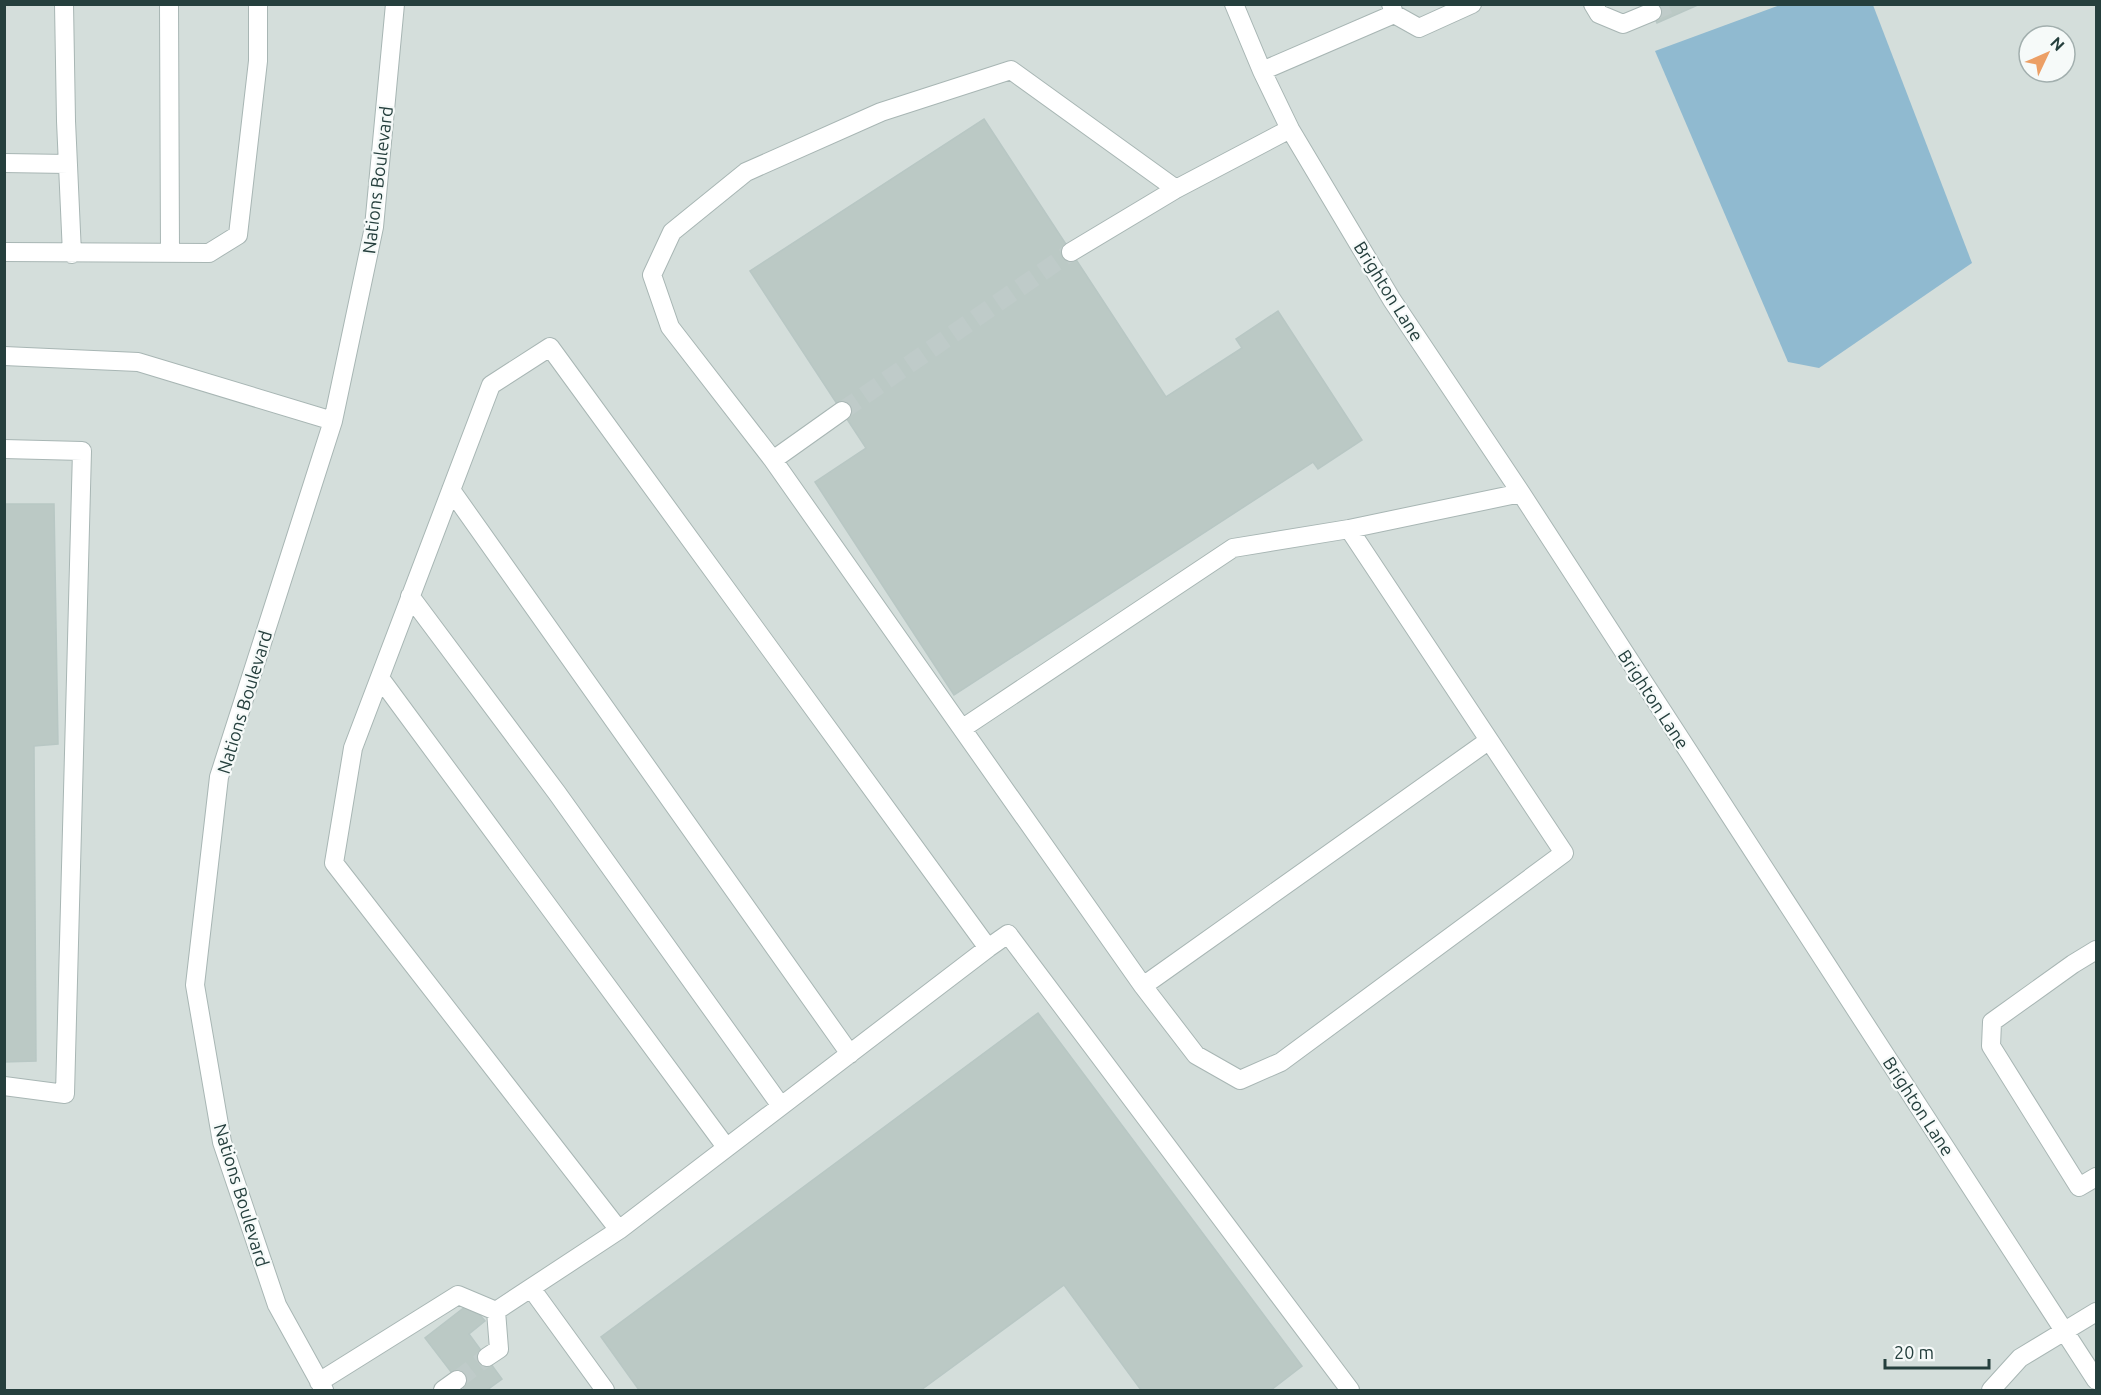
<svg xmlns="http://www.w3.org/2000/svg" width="2101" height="1395" viewBox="0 0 2101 1395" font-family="Ubuntu,sans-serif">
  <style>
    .built { fill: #d4dedb; fill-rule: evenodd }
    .water { fill: #90bad0 }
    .building { fill: #bbc9c5; stroke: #b8c7c4; stroke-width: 1.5 }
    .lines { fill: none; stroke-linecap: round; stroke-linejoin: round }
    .minor-tunnel { stroke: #bfcbc9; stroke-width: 18; stroke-dasharray: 18 9; stroke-linecap: butt }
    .minor-casing { stroke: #a8b6b4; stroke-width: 20 }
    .minor { stroke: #fff; stroke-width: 18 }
    .labels { text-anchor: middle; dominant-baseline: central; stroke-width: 4.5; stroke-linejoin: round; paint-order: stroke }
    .street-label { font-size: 18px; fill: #253f3d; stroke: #f6faf9 }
  </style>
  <rect width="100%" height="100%" fill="#e5eeec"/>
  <!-- built -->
  <path class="built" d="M5,5H2096V1390H5ZM2029,36H2065V72H2029Z"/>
  <!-- water -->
  <path class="water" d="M1780,5H1873L1972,263L1819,368L1788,362L1655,51Z"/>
  <!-- building -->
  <path class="building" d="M1649,4H1700L1657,23Z
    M984,119L1166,397L1242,348L1236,339L1278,311L1362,440L1318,469L1313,462L954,695L815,482L866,448L750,271Z
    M4,504H54L58,744L34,746L36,1061L4,1062Z
    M1038,1013L1302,1366L1271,1390H1141L1064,1285L921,1390H639L601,1337Z
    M470,1303L485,1321L469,1334L502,1379L487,1390H465L425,1338Z"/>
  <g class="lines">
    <!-- minor-tunnel -->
    <path class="minor-tunnel" d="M1652,12L1671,4
      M842,411L1071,252
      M457,1380L487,1357"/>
    <!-- minor casing -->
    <g class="minor-casing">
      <path id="minor" d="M64,4L66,121L72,254
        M169,4L170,253
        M1234,4L1262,71L1290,129L1392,300L1521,493L2096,1380
        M1391,4L1394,14L1419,28L1472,4
        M1593,4L1599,14L1623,24L1652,12
        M1262,71L1394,14
        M4,163L68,164
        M1176,189L1011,70L881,112L746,172L672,232L652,275L670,327L773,460L1143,986L1196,1055L1240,1080L1281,1062L1564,853L1349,529
        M4,252L209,253L238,235L258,61V4
        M1071,252L1176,189L1290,129
        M4,356L138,362L333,421
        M4,449L82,451L65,1094L4,1086
        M773,460L842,411
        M451,490L850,1054
        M410,596L557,793L781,1106
        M380,678L726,1147
        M963,728L1233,548L1349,529L1521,493
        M2096,950L2073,964L1992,1022L1991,1046L2079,1187L2096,1177
        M1143,986L1488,741
        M619,1230L988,948
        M531,1288L605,1390
        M496,1311L619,1230L334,863L353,748L491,385L550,347L988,948L1008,934L1350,1390
        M487,1357L499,1349L496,1311
        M319,1382L458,1295L496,1311
        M324,1390L277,1305L222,1142L195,985L219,777L333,421L374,227L395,4
        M443,1390L457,1380
        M1991,1390L2020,1358L2096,1312"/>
    </g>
    <!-- minor -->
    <use href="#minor" class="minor"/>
  </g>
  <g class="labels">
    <!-- street labels -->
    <g class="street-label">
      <text transform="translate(377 180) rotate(-83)">Nations Boulevard</text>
      <text transform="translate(1389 291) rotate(58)">Brighton Lane</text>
      <text transform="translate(1654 699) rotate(57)">Brighton Lane</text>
      <text transform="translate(244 702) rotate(-73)">Nations Boulevard</text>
      <text transform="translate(1919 1106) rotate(57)">Brighton Lane</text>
      <text transform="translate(242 1195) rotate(73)">Nations Boulevard</text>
    </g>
  </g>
  <!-- border -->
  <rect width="2101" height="1395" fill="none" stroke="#253f3d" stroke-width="12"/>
  <!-- north arrow -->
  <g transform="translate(2047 54) rotate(46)"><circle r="28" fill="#f6faf9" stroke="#a2afae" stroke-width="1.5"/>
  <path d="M0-4.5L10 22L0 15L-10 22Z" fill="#ec9f65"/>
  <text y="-9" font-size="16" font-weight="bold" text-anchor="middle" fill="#253f3d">N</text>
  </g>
  <!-- scale -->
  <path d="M1885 1359v9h104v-9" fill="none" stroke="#253f3d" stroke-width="3"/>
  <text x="1894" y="1359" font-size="18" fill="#253f3d" stroke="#f6faf9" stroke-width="4.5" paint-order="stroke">20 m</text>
</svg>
